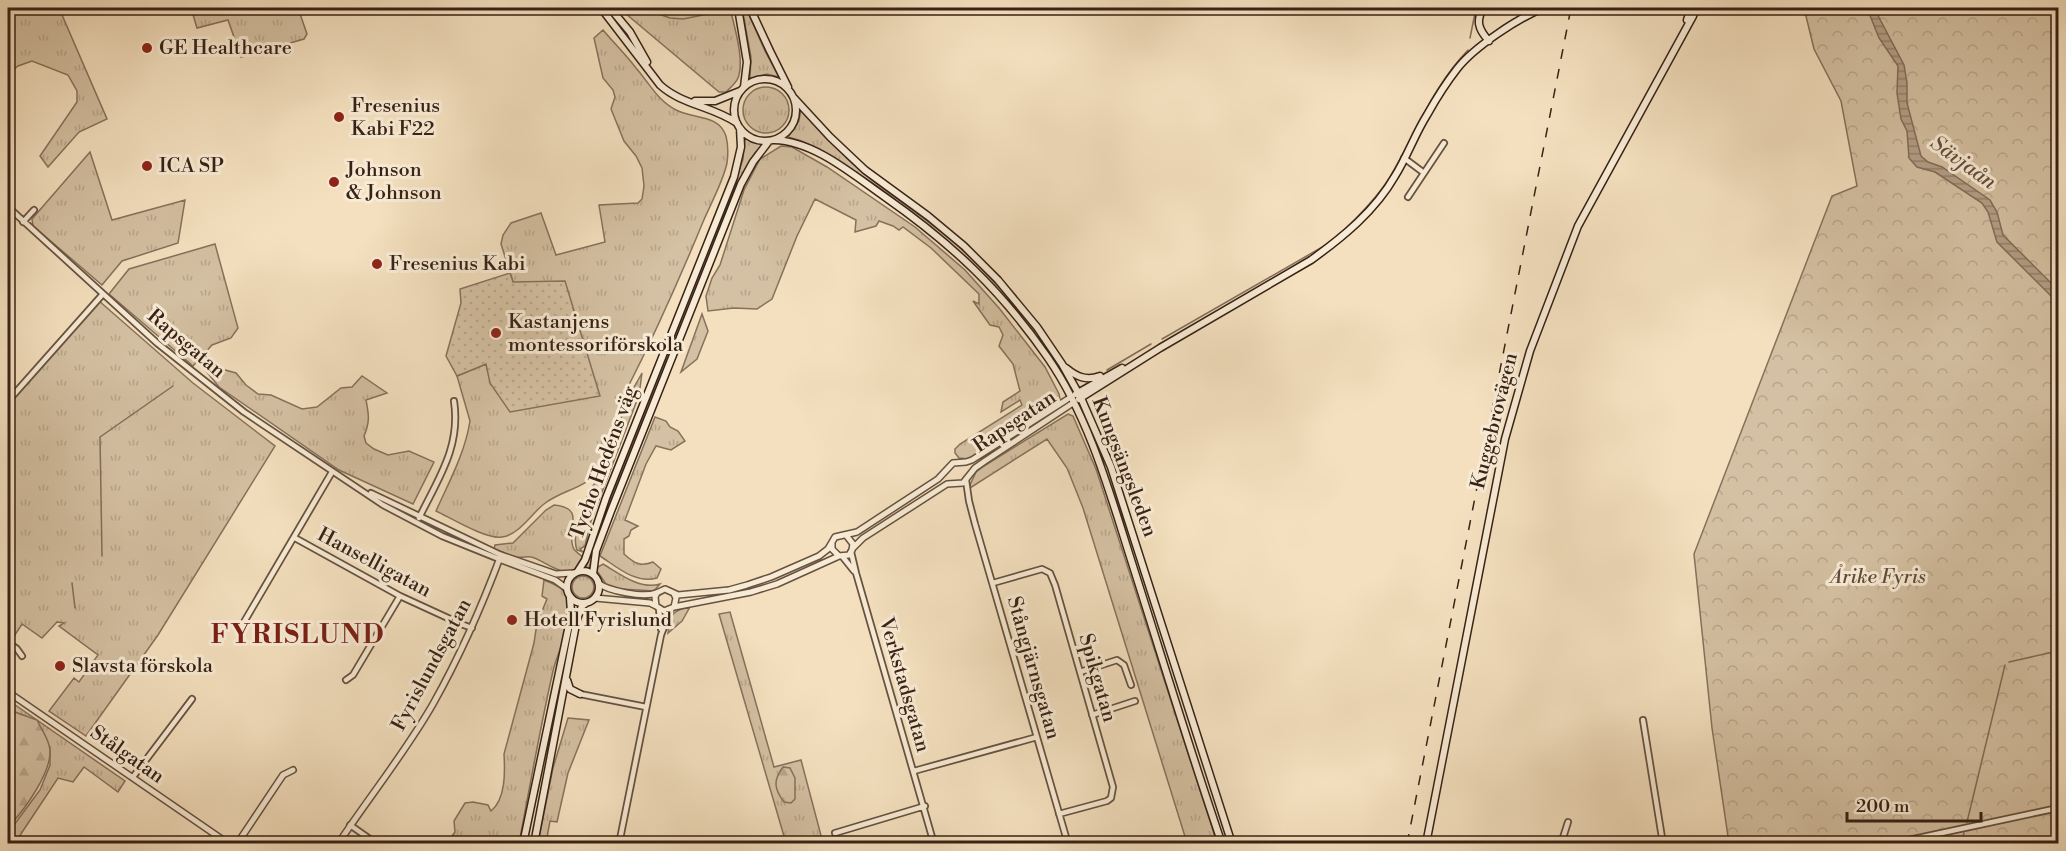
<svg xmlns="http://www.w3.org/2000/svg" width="2066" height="851" viewBox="0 0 2066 851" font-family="'Libre Bodoni',serif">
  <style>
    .grass { fill: url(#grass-tufts); stroke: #86715c; stroke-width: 1.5 }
    .forest { fill: url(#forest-firs); stroke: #86715c; stroke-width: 1.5 }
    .park { fill: url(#park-crowns); stroke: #86715c; stroke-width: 1.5 }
    .garden { fill: url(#garden-dots); stroke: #86715c; stroke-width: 1.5 }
    .water { fill: url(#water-rules); stroke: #826d59; stroke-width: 1.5 }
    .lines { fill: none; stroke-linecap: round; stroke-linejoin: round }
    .stream { stroke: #826d59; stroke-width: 1.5 }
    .minor-casing { stroke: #665240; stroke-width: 8 }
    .tertiary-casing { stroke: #665240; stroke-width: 8 }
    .secondary-casing { stroke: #372216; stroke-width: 9 }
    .minor { stroke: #f8ebd5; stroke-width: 4.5 }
    .tertiary { stroke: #f8ebd5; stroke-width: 5 }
    .secondary { stroke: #f8ebd5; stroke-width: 6 }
    .rail { stroke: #372216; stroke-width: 1.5; stroke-dasharray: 10 10; stroke-linecap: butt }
    .poi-dot { fill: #8f2418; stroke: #f8ebd5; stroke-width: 2 }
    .labels { text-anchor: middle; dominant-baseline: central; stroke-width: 6; stroke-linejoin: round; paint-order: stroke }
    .poi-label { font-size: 20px; fill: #372216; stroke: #f8ebd5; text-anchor: start }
    .street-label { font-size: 20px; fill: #372216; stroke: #f8ebd5 }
    .park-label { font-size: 20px; font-style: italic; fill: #5e4a39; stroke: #f8ebd5 }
    .water-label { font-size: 21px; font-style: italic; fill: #634e3d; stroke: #f8ebd5 }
    .district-label { font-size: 26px; font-weight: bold; letter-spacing: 1.5px; fill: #7a1f14; stroke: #f8ebd5 }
  </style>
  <defs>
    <pattern id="grass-tufts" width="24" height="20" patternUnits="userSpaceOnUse" patternTransform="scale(1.5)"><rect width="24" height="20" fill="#d4c0a2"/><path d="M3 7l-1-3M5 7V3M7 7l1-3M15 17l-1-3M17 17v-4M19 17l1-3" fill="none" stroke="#b7a58b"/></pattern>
    <pattern id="forest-firs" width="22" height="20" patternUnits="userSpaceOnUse" patternTransform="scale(1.5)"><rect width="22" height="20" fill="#d4c0a2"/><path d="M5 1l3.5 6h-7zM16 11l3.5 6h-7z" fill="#b7a58b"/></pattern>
    <pattern id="park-crowns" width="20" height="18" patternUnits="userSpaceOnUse" patternTransform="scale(1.5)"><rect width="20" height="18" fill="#d4c0a2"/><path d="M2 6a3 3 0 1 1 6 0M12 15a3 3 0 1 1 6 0" fill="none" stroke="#b7a58b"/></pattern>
    <pattern id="garden-dots" width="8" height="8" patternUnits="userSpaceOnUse" patternTransform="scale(1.5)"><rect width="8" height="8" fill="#d4c0a2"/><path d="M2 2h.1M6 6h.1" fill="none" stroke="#b7a58b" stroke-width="1.8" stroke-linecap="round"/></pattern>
    <pattern id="water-rules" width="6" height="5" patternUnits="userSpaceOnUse" patternTransform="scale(1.5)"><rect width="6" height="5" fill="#b49f86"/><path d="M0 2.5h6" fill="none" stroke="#93816d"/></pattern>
  </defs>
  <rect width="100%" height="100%" fill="#f4e0bf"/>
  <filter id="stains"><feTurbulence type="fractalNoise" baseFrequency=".00333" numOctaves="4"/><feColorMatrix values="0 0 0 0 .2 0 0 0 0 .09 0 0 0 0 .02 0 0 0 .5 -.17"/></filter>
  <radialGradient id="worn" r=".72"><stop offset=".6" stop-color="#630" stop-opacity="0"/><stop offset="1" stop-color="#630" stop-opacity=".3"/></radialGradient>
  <!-- grass -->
  <path class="grass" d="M8,8H59L107,119L79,132L48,167L40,156L77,102V91L68,75L32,61L18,66L8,74Z
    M191,8H298L307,34L304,39L241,57L228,20L197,28Z
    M619,8H730C734,26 745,60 738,78C736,83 730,88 726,92H719Z
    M742,8H746L765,51L779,77L767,74L750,79L751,57Z
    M603,30C614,43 626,55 636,68C650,84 657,100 676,110C693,119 719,114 726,136C728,144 728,156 727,163C723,182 710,205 703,222C679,280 654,336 626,391C613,415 616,445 601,468C587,489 563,489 544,504C532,513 519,535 502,537C487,540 451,518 436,511C449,482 465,453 470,421L457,376L486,364L491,383L513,282L501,244L503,235L511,223L541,213L556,255L605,242L599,205L638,203L642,199L644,186L642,168L636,156L624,141L611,109L615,97L613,90L603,78L594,38Z
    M743 110a23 23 0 1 1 46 0a23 23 0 1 1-46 0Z
    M801,108C822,133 843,157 868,177C893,197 920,214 945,235C979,262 1008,297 1035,332L1033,333C993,282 951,239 898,202C884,191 868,179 853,171C829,160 816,143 788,137L799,121Z
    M745,136L755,142L764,144L755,153L737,184L604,518L589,568L586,567L603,517L735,183L743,159Z
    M781,146L792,147L827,167L915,227L965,270L999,308L1045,367L1059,394L1060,399L1024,420L973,456L968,459L959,458L955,453V449L960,444L1022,405L1020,400L1001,412L1003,402L1020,391L1013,364L999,346L1003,335L999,327L990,325L973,301L979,304V294L931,248L903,227L899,230L893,226L879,221L876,226L855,232L856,220L815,199L797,236L772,299L757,309L734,308L708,311L706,296L712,278L720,265L744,190L760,159Z
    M90,152L112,220L185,200L178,243L122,261L102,285L33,226L32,219Z
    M215,244L238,328L231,338L212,345L193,366L109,294L129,269Z
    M98,300L193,383L275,446L158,635L86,736L49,711L74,678L79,682L98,655L59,626L64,623L57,622L42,638L22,624L11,641L8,638V621L11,616L8,609V401Z
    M702,314L708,331L697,359L681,372Z
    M209,367L218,368L236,373L246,385L258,394L271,395L302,409L317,407L341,388L352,387L362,376L387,393L366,400C369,415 370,422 364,436L366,443L374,449L388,455L409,451L434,462L413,504L339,470L219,387L206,371Z
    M642,373L639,395L591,521L585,546L580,549L583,552L577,550C571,535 583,503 591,489C595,481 604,476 608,468C615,451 617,436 621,419C624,402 634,388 642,373Z
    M1068,414L1073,416L1076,423L1096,469L1217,843H1187L1083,508L1067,468L1047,439L970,488L969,487L976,472L984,466Z
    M655,417L666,421L670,427L678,431L685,441L671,450L656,446L646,464L625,520L638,526L631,530L629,536L624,539V554C634,563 640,567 653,562L661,569L657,578C635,584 617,567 600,556Z
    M554,505C587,508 566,530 573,547C574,551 579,554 583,557C575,590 544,559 531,557C527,556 522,558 517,557C509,556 502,551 494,549L495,545L513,543L546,510Z
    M603,564C620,574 640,590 660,584L654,591L621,589L606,584L597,571L598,567Z
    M572 587a11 11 0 1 1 22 0a11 11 0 1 1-22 0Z
    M544,580C554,584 565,588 568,599C575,623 558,649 553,671C540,728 530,786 519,843L446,844L455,832L454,821L465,803L473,802L488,805L491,811C506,799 505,771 504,754L534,643L537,623L547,599L542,596Z
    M690,607L682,621L668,633C671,616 671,610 690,607Z
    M730,612L774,767L801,760L823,843H786L719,614Z
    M8,700L125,781L118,792L84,767L73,782L58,778L15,843H8V833L40,790L50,765V747L15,713L8,714Z
    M568,718L589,720L568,773L557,822L550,821L546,843H538L553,768Z"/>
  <!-- forest -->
  <path class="forest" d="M15,712L37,720C41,728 47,737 49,745C56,768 23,812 8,827V714Z
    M783,767L790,768L795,778V799L791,803L784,802C774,789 773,780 783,767Z"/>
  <!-- park -->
  <path class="park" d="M1804,8H2058V843H1729L1712,728L1694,554L1832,196L1857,186L1841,101L1814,49Z"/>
  <!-- garden -->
  <path class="garden" d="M510,273L513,282L565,281L600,396L510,412L490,383L486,364L457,376L446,356L461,303L460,289Z"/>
  <!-- water -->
  <path class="water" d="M1867,8H1874L1904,65L1907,83V103L1921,156L1928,162L1942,167L1990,200L1997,212L2003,235L2058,290V303L1997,242L1988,212L1982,203L1935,172L1917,167L1909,158L1907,131L1901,119L1897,93L1898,66L1879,38Z"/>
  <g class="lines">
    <!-- stream -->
    <path class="stream" d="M641,8L670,18L683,19L733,9
      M1470,38L1476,8
      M1341,233C1359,216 1377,198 1390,177C1416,133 1432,87 1468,50
      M1162,339L1331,242
      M1107,370L1151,344
      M102,556L100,437L173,386
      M72,583L75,608
      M2009,662L2058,651
      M1967,822L2005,665
      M1961,844L1964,833"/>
    <!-- minor casing -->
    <g class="minor-casing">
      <path id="minor" d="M1404,158L1424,173
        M1408,197L1444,143
        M8,207L157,343L244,412L383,505L442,536L499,559
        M23,222L34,210
        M8,401L103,294
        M966,480L969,501L975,524L1068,844
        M371,493L501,555
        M419,518C438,479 461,447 454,401
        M295,538L400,596L461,624L472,628
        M851,552L856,573L934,844
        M842,556L854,571
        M993,583L1042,569L1050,573L1055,585L1113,787L1111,798L1107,801L1059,814
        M659,609L661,629
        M244,622L332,472
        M8,642L17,649L22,656
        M1080,672L1117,660L1124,665L1131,685
        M346,680L353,675L400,596
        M580,694L646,707
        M1092,715L1135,701
        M1643,720L1663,844
        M914,771L1037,737
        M133,777L192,699
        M350,825L377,844
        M835,833L925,806
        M619,844L661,635L671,609
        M1561,844L1568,822
        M1890,844L2058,808"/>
    </g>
    <!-- tertiary casing -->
    <g class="tertiary-casing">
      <path id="tertiary" d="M832,544V549L839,556L849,555L852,550L853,544L846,535
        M853,548L863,538L947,484L963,483L975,468L985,461L1073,403
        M499,559L555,580L566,588
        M598,583C608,591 644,598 656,593C660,592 662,590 665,589L678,595L729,590L747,585L771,577L819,556L828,549L835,537L857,532L938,479L953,463L966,462L972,460L1071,397
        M657,593L655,597L656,606L664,611L674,607L676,598L674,594
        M595,598L650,603L656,606
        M674,607L751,592L777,584L839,556
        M8,692L229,844
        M237,844L283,775L293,770
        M338,844C369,797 405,753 433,704C460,656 482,606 501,555L556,574L573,573"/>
    </g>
    <!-- secondary casing -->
    <g class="secondary-casing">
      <path id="secondary" d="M601,8L660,85C682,105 712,106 737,123
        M610,8L630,32L647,62
        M738,8L747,62L744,87
        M750,8L770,51L788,87
        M1483,8C1476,21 1478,29 1489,41
        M1687,20L1691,8
        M734 110a31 31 0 1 1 62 0a31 31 0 1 1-62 0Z
        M794,98L830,137L865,170L928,216L964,246L998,280L1037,327L1062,364L1081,398L1111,467L1232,844
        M695,101H715L740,91
        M774,140C814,141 852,174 885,197C952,244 1001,290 1048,358C1090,419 1110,494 1132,563C1162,657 1190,751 1222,844
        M1066,368C1077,377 1086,381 1100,376
        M1076,394L1122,368
        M1079,399L1160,348L1311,260C1343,237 1375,211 1395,176C1407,157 1415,134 1427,115C1436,99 1446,83 1457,69C1474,47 1517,19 1543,8
        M567 587a16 16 0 1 1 32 0a16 16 0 1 1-32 0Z
        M578,571L585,560L606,498L734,177L741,147L740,128
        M593,574L596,551L611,511L741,184L753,162L769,141
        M567,680L570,689L580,694
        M523,844L569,625L571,612L570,598
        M534,844L577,619L582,606L586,603
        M1426,844L1505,439L1530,351L1578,226L1693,16L1696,8"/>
    </g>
    <!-- minor -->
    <use href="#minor" class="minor"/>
    <!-- tertiary -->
    <use href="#tertiary" class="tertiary"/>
    <!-- secondary -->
    <use href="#secondary" class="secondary"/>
    <!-- rail -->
    <path class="rail" d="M1407,844L1571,8"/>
  </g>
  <!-- markers -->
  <g class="poi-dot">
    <circle cx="147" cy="48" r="6"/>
    <circle cx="339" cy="117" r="6"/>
    <circle cx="147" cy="166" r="6"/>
    <circle cx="334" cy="182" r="6"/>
    <circle cx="377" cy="264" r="6"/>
    <circle cx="496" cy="333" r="6"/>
    <circle cx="512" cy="620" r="6"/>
    <circle cx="60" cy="666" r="6"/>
  </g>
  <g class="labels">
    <!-- poi labels -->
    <g class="poi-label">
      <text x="159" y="48">GE Healthcare</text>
      <text x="351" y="106">Fresenius<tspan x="351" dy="23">Kabi F22</tspan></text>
      <text x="159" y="166">ICA SP</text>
      <text x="346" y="170">Johnson<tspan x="346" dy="23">&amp; Johnson</tspan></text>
      <text x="389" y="264">Fresenius Kabi</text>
      <text x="508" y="322">Kastanjens<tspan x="508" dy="23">montessoriförskola</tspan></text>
      <text x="524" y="620">Hotell Fyrislund</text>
      <text x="72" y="666">Slavsta förskola</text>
    </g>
    <!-- street labels -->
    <g class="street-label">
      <text transform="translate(186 344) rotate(40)">Rapsgatan</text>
      <text transform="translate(1495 421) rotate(-76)">Kuggebrovägen</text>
      <text transform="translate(1015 422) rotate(-34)">Rapsgatan</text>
      <text transform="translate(604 463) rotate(-70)">Tycho Hedéns väg</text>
      <text transform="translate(1124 467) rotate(69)">Kungsängsleden</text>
      <text transform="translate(374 563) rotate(28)">Hanselligatan</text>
      <text transform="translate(432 665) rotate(-62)">Fyrislundsgatan</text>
      <text transform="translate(1033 668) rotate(74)">Stångjärnsgatan</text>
      <text transform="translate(1097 678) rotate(74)">Spikgatan</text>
      <text transform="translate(904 685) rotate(74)">Verkstadsgatan</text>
      <text transform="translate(127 755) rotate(35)">Stålgatan</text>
    </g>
    <!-- park labels -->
    <g class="park-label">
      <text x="1878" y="577">Årike Fyris</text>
    </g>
    <!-- water labels -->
    <g class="water-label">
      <text transform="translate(1963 163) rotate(36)">Sävjaån</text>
    </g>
    <!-- district labels -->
    <g class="district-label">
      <text x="298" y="635">FYRISLUND</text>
    </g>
  </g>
  <!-- margin -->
  <rect width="2066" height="851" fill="none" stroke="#f4e0bf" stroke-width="30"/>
  <rect x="9" y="9" width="2048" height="833" fill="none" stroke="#372216" stroke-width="3"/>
  <rect x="15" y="15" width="2036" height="821" fill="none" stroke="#372216" stroke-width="1.5"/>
  <!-- scale -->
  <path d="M1847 812v9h134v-9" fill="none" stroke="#372216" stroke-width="3"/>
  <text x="1856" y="812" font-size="18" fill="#372216" stroke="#f8ebd5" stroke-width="4.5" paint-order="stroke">200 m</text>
  <rect width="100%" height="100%" filter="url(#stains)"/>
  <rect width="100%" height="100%" fill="url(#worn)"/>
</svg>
